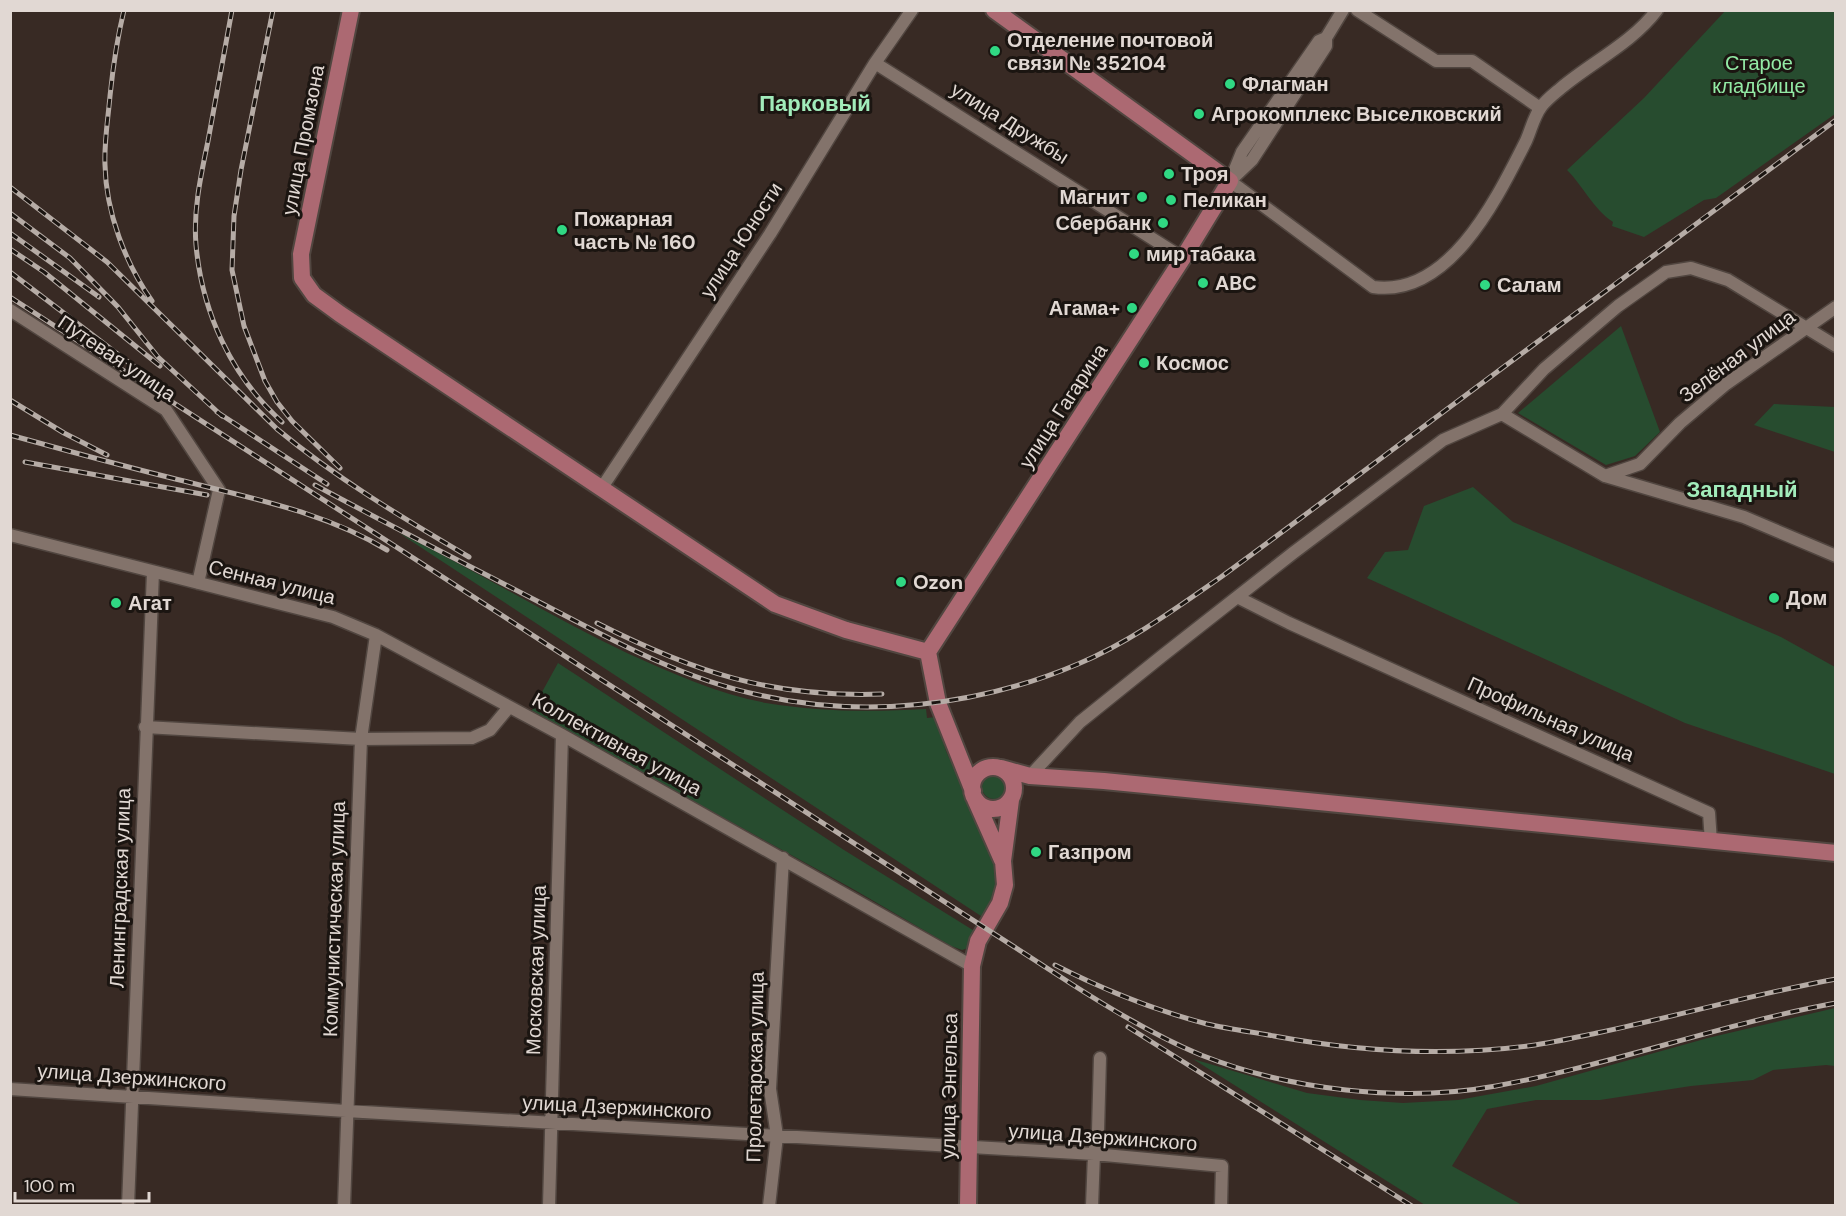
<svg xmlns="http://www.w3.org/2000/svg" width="1846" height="1216" viewBox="0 0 1846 1216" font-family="'DM Sans',sans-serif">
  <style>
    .green { fill: #274c2f }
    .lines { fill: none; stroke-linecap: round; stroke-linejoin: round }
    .minor-casing { stroke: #514640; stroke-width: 15 }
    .major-casing { stroke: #514640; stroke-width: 20 }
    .minor { stroke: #83736b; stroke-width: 12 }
    .major { stroke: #ac6972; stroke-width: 16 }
    .rail-casing { stroke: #b6aca6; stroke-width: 5 }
    .rail { stroke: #1b1511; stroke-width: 3; stroke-dasharray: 9; stroke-linecap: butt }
    .poi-dot { fill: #30d883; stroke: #1b1511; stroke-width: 2 }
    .labels { text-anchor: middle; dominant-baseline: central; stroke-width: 6; stroke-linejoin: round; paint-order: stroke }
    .poi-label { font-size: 20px; font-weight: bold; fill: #e1d8d3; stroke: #1b1511; text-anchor: start }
    .park-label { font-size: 20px; fill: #93eaa5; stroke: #1b1511 }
    .street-label { font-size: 20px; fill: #e1d8d3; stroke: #1b1511 }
    .quarter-label { font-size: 22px; font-weight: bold; fill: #a2ecbb; stroke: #1b1511 }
  </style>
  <rect width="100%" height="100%" fill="#382a24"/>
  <!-- green -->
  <path class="green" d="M1726,10L1835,11V114L1716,198L1704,200L1644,237L1612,226L1613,222C1594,210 1583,186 1567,170L1644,98Z
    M1621,326L1660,432L1635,456L1606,465L1518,413Z
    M1774,404L1835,407V452L1754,425Z
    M1473,487L1513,522L1781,637L1835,667V774L1685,723L1367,578L1385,552L1408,550L1424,506Z
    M399,533C477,571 551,617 629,654C673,674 719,694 766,703C820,712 872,712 926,709L927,718L936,717L946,751L985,836L996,869V892L984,918Z
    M558,663L844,850L976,932L968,948L962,950L951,946L853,889L531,712Z
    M982 787a12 12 0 1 1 24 0a12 12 0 1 1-24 0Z
    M1835,1008V1066L1826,1065L1773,1070L1753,1080L1691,1086L1600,1100H1536L1487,1109L1452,1166L1522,1205H1425L1193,1059L1307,1093L1360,1100L1403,1103L1458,1100L1536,1086L1708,1038Z"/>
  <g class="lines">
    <!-- minor casing -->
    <g class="minor-casing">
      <path id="minor" d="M1357,10L1436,61H1472L1540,108
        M875,63L1183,258
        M1233,174L1242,152L1319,41L1326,38
        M1230,181L1373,287C1450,298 1498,196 1526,141C1531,130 1534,116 1541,107C1546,100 1554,94 1561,88C1592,62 1632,43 1657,10
        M1230,181L1252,160L1326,46V38L1343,10
        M10,310L166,410L219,490L198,583
        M1502,414L1605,476L1744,517L1836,556
        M1605,476L1640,464L1680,423L1726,384L1836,307
        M601,489L770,234L875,63L912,10
        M10,535L333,617L376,635L562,735L972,966
        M1237,597L1289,623L1709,813L1711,842
        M145,727L361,739L472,738L490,730L509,707
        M1030,776L1080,722L1162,656L1293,553L1443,440L1502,414L1544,369L1618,306L1666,272L1691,268L1728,280L1836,346
        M10,1089L346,1111L1094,1154L1222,1166L1221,1206
        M128,1206L153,572
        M344,1206L361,739L376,635
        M549,1206L562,735
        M769,1206L777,1136L770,1089L783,858
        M1092,1206L1094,1154L1098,1131L1100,1058"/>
    </g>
    <!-- major casing -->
    <g class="major-casing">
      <path id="major" d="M351,10L301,254L302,278L314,295L340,314L775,604L846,630L928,652
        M928,652L1183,258L1230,181L994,10
        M928,652L938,703L973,791
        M972 788a21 21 0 1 1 42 0a21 21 0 1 1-42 0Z
        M1001,768L1030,776L1104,781L1836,853
        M975,799L1002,860
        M968,1206L972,966L978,941L1000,903L1005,885L1003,861L1011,800"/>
    </g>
    <!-- minor -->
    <use href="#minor" class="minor"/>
    <!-- major -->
    <use href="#major" class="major"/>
    <!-- rail casing -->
    <g class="rail-casing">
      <path id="rail" d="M124,10C117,39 113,67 110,96C108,119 104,142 105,165C106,212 125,263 152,301
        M232,10C224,54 216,97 208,141C201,175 193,210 196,245C202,312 231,376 282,422
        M273,10L241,170L234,216L232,270L244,326L265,381L277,402L292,421L340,468
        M10,187L107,262L277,429C336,478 403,518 469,557
        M10,213L70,258L118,307L158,357L222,416
        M10,233L99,297
        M10,249L44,272L160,366
        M10,272L149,378
        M10,297L1070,983C1112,1010 1155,1036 1201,1055C1289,1090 1402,1103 1496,1086C1611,1065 1721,1024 1836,1003
        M10,400L64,433L107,455
        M217,412L327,484
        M10,435C68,451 126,467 184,481C253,499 325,512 387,550
        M25,462L207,495
        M315,485C389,525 465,564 541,603C612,640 680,678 759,695C864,719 979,706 1078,664C1130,642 1175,609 1221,577C1273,539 1325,500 1376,462C1529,348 1682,234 1836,120
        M597,623C694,672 771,698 882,694
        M1055,965C1104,990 1154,1010 1207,1024C1229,1029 1252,1032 1274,1036C1360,1052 1447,1057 1535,1045C1556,1042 1577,1037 1597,1033C1677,1016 1755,994 1836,979
        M1128,1027L1412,1206"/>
    </g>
    <!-- rail -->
    <use href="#rail" class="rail"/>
  </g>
  <!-- markers -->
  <g class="poi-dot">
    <circle cx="995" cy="51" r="6"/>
    <circle cx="1230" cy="84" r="6"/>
    <circle cx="1199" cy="114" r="6"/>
    <circle cx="1169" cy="174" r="6"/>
    <circle cx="1142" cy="197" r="6"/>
    <circle cx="1171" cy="200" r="6"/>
    <circle cx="1163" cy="223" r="6"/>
    <circle cx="562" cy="230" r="6"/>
    <circle cx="1134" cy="254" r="6"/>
    <circle cx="1203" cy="283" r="6"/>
    <circle cx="1485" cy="285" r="6"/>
    <circle cx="1132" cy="308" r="6"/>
    <circle cx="1144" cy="363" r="6"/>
    <circle cx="901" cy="582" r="6"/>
    <circle cx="1774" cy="598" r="6"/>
    <circle cx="116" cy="603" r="6"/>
    <circle cx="1036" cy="852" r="6"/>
  </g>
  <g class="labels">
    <!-- poi labels -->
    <g class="poi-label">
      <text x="1007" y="40">Отделение почтовой<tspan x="1007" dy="23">связи № 352104</tspan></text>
      <text x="1242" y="84">Флагман</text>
      <text x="1211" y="114">Агрокомплекс Выселковский</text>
      <text x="1181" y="174">Троя</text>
      <text x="1130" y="197" text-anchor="end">Магнит</text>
      <text x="1183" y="200">Пеликан</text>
      <text x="574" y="219">Пожарная<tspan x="574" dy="23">часть № 160</tspan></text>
      <text x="1151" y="223" text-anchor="end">Сбербанк</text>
      <text x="1146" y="254">мир табака</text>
      <text x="1215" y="283">ABC</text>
      <text x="1497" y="285">Салам</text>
      <text x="1120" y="308" text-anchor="end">Агама+</text>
      <text x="1156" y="363">Космос</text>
      <text x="913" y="582">Ozon</text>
      <text x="1786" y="598">Дом</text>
      <text x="128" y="603">Агат</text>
      <text x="1048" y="852">Газпром</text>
    </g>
    <!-- park labels -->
    <g class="park-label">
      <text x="1759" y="63">Старое<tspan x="1759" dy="23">кладбище</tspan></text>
    </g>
    <!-- street labels -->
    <g class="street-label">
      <text transform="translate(1010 123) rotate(32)">улица Дружбы</text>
      <text transform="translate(303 140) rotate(-79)">улица Промзона</text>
      <text transform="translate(741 240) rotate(-57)">улица Юности</text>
      <text transform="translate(1737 356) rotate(-37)">Зелёная улица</text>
      <text transform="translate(117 358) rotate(34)">Путевая улица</text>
      <text transform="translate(1063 406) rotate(-57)">улица Гагарина</text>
      <text transform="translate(272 582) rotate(14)">Сенная улица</text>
      <text transform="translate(1551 719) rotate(24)">Профильная улица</text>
      <text transform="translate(617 744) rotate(29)">Коллективная улица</text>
      <text transform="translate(120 888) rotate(-88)">Ленинградская улица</text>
      <text transform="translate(334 919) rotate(-88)">Коммунистическая улица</text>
      <text transform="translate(536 970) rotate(-88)">Московская улица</text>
      <text transform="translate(755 1067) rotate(-89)">Пролетарская улица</text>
      <text transform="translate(132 1077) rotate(4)">улица Дзержинского</text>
      <text transform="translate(949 1086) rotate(-89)">улица Энгельса</text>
      <text transform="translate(617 1107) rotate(3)">улица Дзержинского</text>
      <text transform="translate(1103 1137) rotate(4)">улица Дзержинского</text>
    </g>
    <!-- quarter labels -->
    <g class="quarter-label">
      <text x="815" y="103">Парковый</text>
      <text x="1742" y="489">Западный</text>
    </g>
  </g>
  <!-- border -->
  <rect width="1846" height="1216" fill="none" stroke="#e1d8d3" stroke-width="24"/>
  <!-- scale -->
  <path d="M15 1192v9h134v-9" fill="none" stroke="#e1d8d3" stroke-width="3"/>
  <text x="24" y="1192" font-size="18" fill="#e1d8d3" stroke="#1b1511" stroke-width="4.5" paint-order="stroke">100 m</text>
</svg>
